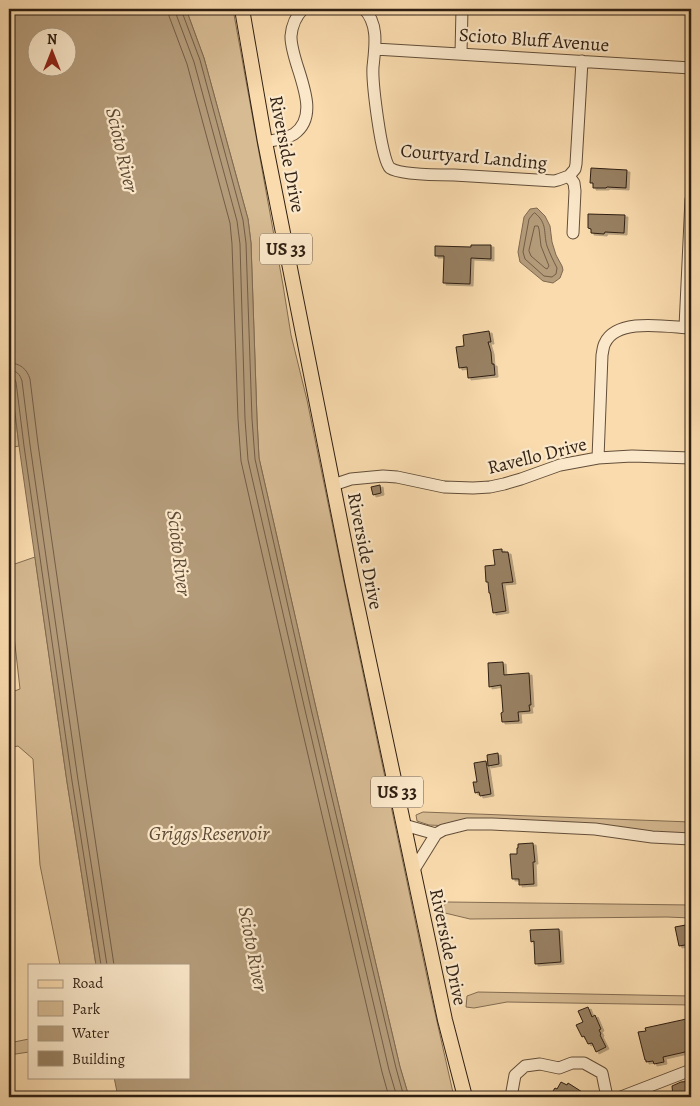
<svg xmlns="http://www.w3.org/2000/svg" width="700" height="1106" viewBox="0 0 700 1106" font-family="Alegreya,serif">
  <style>
    .green { fill: #d7bb93; stroke: #836d52 }
    .water { fill: #b49b79; stroke: #7f6950; fill-rule: evenodd }
    .lines { fill: none; stroke-linecap: round; stroke-linejoin: round }
    .shore { stroke: #725d46; stroke-width: 1 }
    .building { fill: #988163; stroke: #2f1f12; filter: url(#shadow) }
    .minor-casing { stroke: #624e39; stroke-width: 13 }
    .major-casing { stroke: #2f1f12; stroke-width: 16 }
    .minor { stroke: #fbe8ca; stroke-width: 11 }
    .major { stroke: #f9dbae; stroke-width: 14 }
    .labels { text-anchor: middle; dominant-baseline: central; stroke-width: 4.5; stroke-linejoin: round; paint-order: stroke }
    .shield { fill: #fbe8ca; stroke: #6c5b49; stroke-width: 1 }
    .shield-label { font-size: 18px; font-weight: bold; fill: #2f1f12 }
    .street-label { font-size: 19px; fill: #2f1f12; stroke: #fbe8ca }
    .water-label { font-size: 20px; font-style: italic; fill: #5e4a36; stroke: #fbe8ca }
  </style>
  <defs>
    <filter id="shadow"><feDropShadow dx="3" dy="2" stdDeviation="0" flood-color="#0004"/></filter>
  </defs>
  <rect width="100%" height="100%" fill="#f9dbae"/>
  <filter id="stains"><feTurbulence type="fractalNoise" baseFrequency=".004" numOctaves="4"/><feColorMatrix values="0 0 0 0 .2 0 0 0 0 .09 0 0 0 0 .02 0 0 0 .5 -.17"/></filter>
  <radialGradient id="worn" r=".72"><stop offset=".6" stop-color="#630" stop-opacity="0"/><stop offset="1" stop-color="#630" stop-opacity=".3"/></radialGradient>
  <!-- green -->
  <path class="green" d="M186,9H233L283,285L291,335L307,400L352,621L429,986L454,1097H409L400,1067L316,708L259,458L257,419L251,243L248,219L204,58Z
    M9,363L19,446L9,448Z
    M35,557L67,782L96,965H60L40,865L33,759L18,746L9,748V693L20,689L13,627L9,629V566Z
    M423,812L691,822V837L429,825L417,821L416,815Z
    M448,902L691,905V918L667,917L470,919L445,913L442,907Z
    M478,992L691,996V1005L507,1002L474,1008L466,1007L467,996Z
    M29,1039V1052L9,1055V1043Z"/>
  <!-- water -->
  <path class="water" d="M9,9H186L204,58L248,219L251,243L257,419L259,458L316,708L400,1067L409,1097H118L114,1077H189V965H96L67,782L19,446L9,363ZM38,38H68V68H38Z
    M537,208L545,216L550,226L552,242L556,255L562,266L563,270L560,278L553,283L543,281L520,262L518,252L524,217L530,209Z"/>
  <g class="lines">
    <!-- shore -->
    <path class="shore" d="M168,9L169,16L187,64L230,223L232,244L238,419L241,461L298,712L382,1072L389,1097
      M176,9V14L194,62L237,221L240,244L245,419L248,460L305,710L389,1070L397,1097
      M182,9V12L200,60L243,220L246,243L252,419L255,459L311,709L396,1068L404,1097
      M535,213C548,224 543,232 547,246C550,254 553,260 557,268L556,274L552,277L544,276L525,259L523,252L529,219L533,214Z
      M535,226H538L539,229L541,246L549,266L547,269L545,268L531,256L529,251Z
      M9,363C20,363 27,369 30,379L38,444L86,779L114,965
      M9,370C16,370 20,374 22,381L30,445L78,780L107,965
      M9,377L14,378L16,382L24,446L72,781L101,965"/>
  </g>
  <!-- building -->
  <path class="building" d="M591,168L627,170L626,188L607,187L606,188H593V183H590Z
    M588,214L625,215L624,233L605,232L604,234L591,233V229L588,228Z
    M471,245H491V259L471,258L470,284L443,283L444,256H435V246L471,247Z
    M489,331L491,342H488L491,352L492,364H494L495,375L468,378L467,367L459,368L456,347L464,346L463,335Z
    M380,485L381,493L373,495L371,487Z
    M502,549V552H508L513,582L502,583L506,611L493,613L490,593H489L488,582H486L485,566L495,565L493,550Z
    M503,662L504,675L529,673L531,705H529L530,711L518,712L519,721L502,722L501,713L503,712L501,685L489,687L488,663Z
    M498,753L499,764L488,766L487,755Z
    M486,761L491,794L480,796L479,792L475,793L473,782H477L474,763Z
    M533,843L535,862H533L534,884L519,885V879H512L510,854H517V848H518V844Z
    M691,924V944L679,946L675,927Z
    M559,929L561,962L535,964L534,941L531,942L530,930Z
    M588,1007L592,1017L595,1015L601,1029L599,1030L601,1034L600,1035L606,1047L596,1052L592,1043L588,1044L584,1036L582,1037L576,1025L583,1022L578,1011Z
    M691,1018V1051H685V1052L663,1057L664,1062L654,1064L653,1061L646,1062V1060H645L638,1032L646,1031L645,1028Z
    M691,1081V1097H673L672,1086L681,1082Z
    M561,1082L567,1085L568,1083L590,1097H549L555,1088L557,1089Z"/>
  <g class="lines">
    <!-- minor casing -->
    <g class="minor-casing">
      <path id="minor" d="M364,9C379,24 375,47 373,67C372,81 381,160 390,168C400,175 440,175 454,175C487,177 521,179 554,181L558,180L569,176
        M375,49L691,68
        M461,53L462,9
        M265,142C274,140 286,139 294,134C325,112 290,64 291,36C292,25 296,16 303,9
        M573,233L575,191L574,183L569,176L575,169L576,164L582,61
        M685,327L691,199
        M598,458L602,355C603,351 603,346 605,343C617,317 668,327 691,328
        M333,485L351,479L383,476L397,477L444,487L473,488L490,487L504,484L521,479L560,465L598,458L632,456L691,458
        M404,825L436,834L413,871
        M436,834L443,830L467,824H492L595,829L652,837L691,839
        M511,1097L515,1075L525,1066L540,1064L559,1068L572,1063H584L602,1073L607,1097
        M621,1097L691,1070"/>
    </g>
    <!-- major casing -->
    <g class="major-casing">
      <path id="major" d="M242,9L265,142L352,581L445,1020L465,1097"/>
    </g>
    <!-- minor -->
    <use href="#minor" class="minor"/>
    <!-- major -->
    <use href="#major" class="major"/>
  </g>
  <g class="labels">
    <!-- shield labels -->
    <g class="shield">
      <rect x="260" y="233.5" width="52" height="31" rx="4"/>
      <rect x="371" y="776.5" width="52" height="31" rx="4"/>
    </g>
    <g class="shield-label">
      <text x="286" y="249">US 33</text>
      <text x="397" y="792">US 33</text>
    </g>
    <!-- street labels -->
    <g class="street-label">
      <text transform="translate(534 40) rotate(4)">Scioto Bluff Avenue</text>
      <text transform="translate(287 154) rotate(79)">Riverside Drive</text>
      <text transform="translate(474 157) rotate(5)">Courtyard Landing</text>
      <text transform="translate(537 456) rotate(-14)">Ravello Drive</text>
      <text transform="translate(365 551) rotate(79)">Riverside Drive</text>
      <text transform="translate(448 947) rotate(78)">Riverside Drive</text>
    </g>
    <!-- water labels -->
    <g class="water-label">
      <text transform="translate(122 150) rotate(77)">Scioto River</text>
      <text transform="translate(179 553) rotate(83)">Scioto River</text>
      <text x="209" y="833">Griggs Reservoir</text>
      <text transform="translate(253 949) rotate(79)">Scioto River</text>
    </g>
  </g>
  <!-- margin -->
  <rect width="700" height="1106" fill="none" stroke="#f9dbae" stroke-width="30"/>
  <rect x="10" y="10" width="680" height="1086" fill="none" stroke="#2f1f12" stroke-width="2.5"/>
  <rect x="15" y="15" width="670" height="1076" fill="none" stroke="#2f1f12"/>
  <!-- legend -->
  <rect x="28" y="964" width="162" height="115" fill="#fbe8ca" stroke="#a99880"/>
  <rect x="38" y="980" width="25" height="8" fill="#f9dbae" stroke="#a99880"/>
  <text x="72" y="988" font-size="15" fill="#2f1f12">Road</text>
  <rect x="38" y="1001" width="25" height="15" fill="#d7bb93" stroke="#a99880"/>
  <text x="72" y="1014" font-size="15" fill="#2f1f12">Park</text>
  <rect x="38" y="1026" width="25" height="15" fill="#b49b79" stroke="#a99880"/>
  <text x="72" y="1038" font-size="15" fill="#2f1f12">Water</text>
  <rect x="38" y="1051" width="25" height="15" fill="#988163" stroke="#a99880"/>
  <text x="72" y="1064" font-size="15" fill="#2f1f12">Building</text>
  <!-- north arrow -->
  <g transform="translate(52 52)"><circle r="24" fill="#fbe8ca" stroke="#a99880"/>
  <path d="M0-4L9 19L0 12L-9 19Z" fill="#8f2418"/>
  <text y="-8" font-size="14" font-weight="bold" text-anchor="middle" fill="#2f1f12">N</text>
  </g>
  <rect width="100%" height="100%" filter="url(#stains)"/>
  <rect width="100%" height="100%" fill="url(#worn)"/>
</svg>
